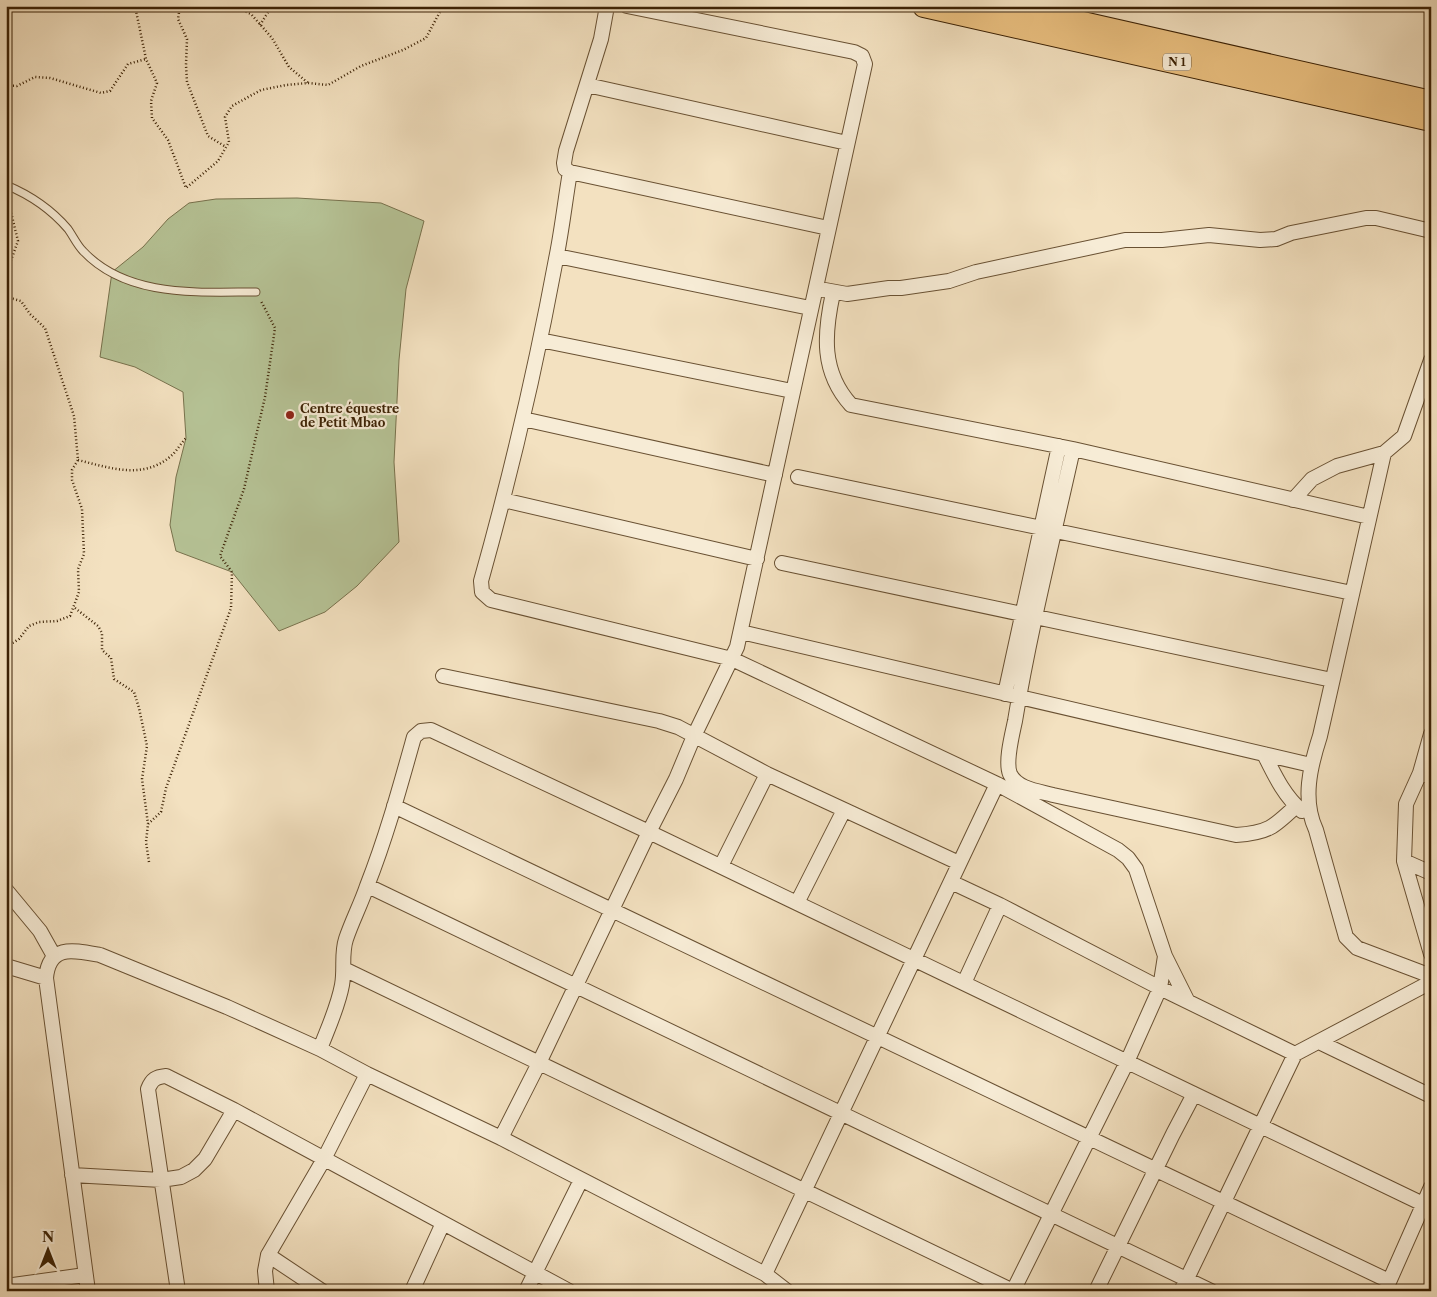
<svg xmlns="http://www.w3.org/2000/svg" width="1437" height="1297" viewBox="0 0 1437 1297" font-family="'Libre Caslon Text',serif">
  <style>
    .green { fill: #b6c396; stroke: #78724d }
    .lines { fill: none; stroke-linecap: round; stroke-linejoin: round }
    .service-casing { stroke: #695133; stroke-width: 9 }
    .minor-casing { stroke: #695133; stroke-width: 16 }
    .trunk-casing { stroke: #3b2104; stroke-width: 24 }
    .path { stroke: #3b2104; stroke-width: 2.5; stroke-dasharray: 1 2.5; stroke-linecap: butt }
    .service { stroke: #f7ecd6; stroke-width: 7 }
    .minor { stroke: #f7ecd6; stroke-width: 14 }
    .trunk { stroke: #eac080; stroke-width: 22 }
    .poi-dot { fill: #8f2418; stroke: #f7ecd6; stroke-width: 2 }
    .labels { text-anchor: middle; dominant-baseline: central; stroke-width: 4.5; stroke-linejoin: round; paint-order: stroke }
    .shield { fill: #f7ecd6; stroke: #735e43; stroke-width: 1 }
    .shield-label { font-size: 11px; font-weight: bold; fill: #3b2104 }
    .poi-label { font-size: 12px; font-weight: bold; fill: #3b2104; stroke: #f7ecd6; text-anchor: start }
  </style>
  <rect width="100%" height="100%" fill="#f3e1c0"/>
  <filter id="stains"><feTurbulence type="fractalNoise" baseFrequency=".004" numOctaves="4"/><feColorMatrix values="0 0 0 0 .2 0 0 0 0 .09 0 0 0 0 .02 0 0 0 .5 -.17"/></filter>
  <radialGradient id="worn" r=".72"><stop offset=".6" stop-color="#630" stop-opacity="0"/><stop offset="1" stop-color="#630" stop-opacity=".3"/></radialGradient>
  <!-- green -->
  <path class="green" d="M297,198L381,203L424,221L406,289L399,360L394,462L399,542L357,586L325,612L279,631L232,572L176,551L170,525L176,477L186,438L183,392L135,367L100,357L112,272L143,247L168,219L189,203L216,199Z"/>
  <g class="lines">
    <!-- service casing -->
    <g class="service-casing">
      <path id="service" d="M6,185C30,195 51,209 68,229C73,236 77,245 83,251C127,298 198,292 256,292"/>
    </g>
    <!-- minor casing -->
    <g class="minor-casing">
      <path id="minor" d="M607,6L601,39L566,151L564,163L565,169L570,172L828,228
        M587,85L847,143
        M570,172C565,201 562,230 556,259C536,367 511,474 481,581L482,592L491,600L732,659L997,784L1118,850L1128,858L1136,869L1165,956L1160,988L1127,1062L1013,1291
        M557,256L810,308
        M825,290L847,294L889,288H901L949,281L976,272L1125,240H1162L1209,235L1260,240L1276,239L1291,233L1366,218H1376L1431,231
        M833,293C824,334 821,372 851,405L1073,449L1369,517
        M540,340L792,391
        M523,419L775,475
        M1073,449C1053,539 1030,630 1015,721C1012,735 1005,762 1010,774C1017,789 1038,791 1053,795L1236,835C1268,833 1274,827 1296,806
        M1384,453L1320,736C1310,767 1302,800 1316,830L1346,937L1357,948L1431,976
        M798,477L1352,593
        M503,500L757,559
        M1293,500L1312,479L1337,466L1384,453L1404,436L1431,360
        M782,563L1332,680
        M741,632L1311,765
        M443,676L659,721L678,727L767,774L959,863
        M1005,694L1059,446
        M1264,754C1274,774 1284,796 1302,811
        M1420,773L1431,734
        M1431,776L1420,773L1406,804L1404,861L1431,954
        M394,806L1389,1281
        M1404,861L1431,873
        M721,866L767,774
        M951,882L1000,905L1160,988L1295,1054L1431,982
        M368,886L1211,1291
        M6,890L40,931L54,956
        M797,903L844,810
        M1165,956L1187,1000
        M6,966L46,978
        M344,969L1013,1291
        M964,983L1000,905
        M1319,1042L1431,1096
        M320,1049C328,1028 338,1007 342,985C345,969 341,954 346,939C352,921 361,904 367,886C386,838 400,787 414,737L421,731L431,730L649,832L1423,1204
        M501,1138L539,1063L649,832L676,779L694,736L737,647L865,64L862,56L854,52L627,6
        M72,1175L161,1180L181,1177L194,1170L205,1159L234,1110
        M268,1255L322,1291
        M765,1274L997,784
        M6,1286L85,1275
        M88,1291L46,978C49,944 73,950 100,955L227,1007L320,1049L367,1074L501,1138L765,1274L787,1291
        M178,1291L148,1089C152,1079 156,1077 166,1076L234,1110L569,1291
        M267,1291L265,1271L268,1255L324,1159L367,1074
        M412,1291L443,1223
        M526,1291L581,1180
        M1096,1291L1173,1134L1194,1094
        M1181,1291L1295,1054
        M1385,1291L1431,1187"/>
    </g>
    <!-- trunk casing -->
    <g class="trunk-casing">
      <path id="trunk" d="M924,6L1431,120
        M1008,6L1431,102"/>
    </g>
    <!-- path -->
    <path class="path" d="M135,6L146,59L157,83L151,101L152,118L168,140L186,188L218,161L229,142L225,117L232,106L261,90L286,85L308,83L328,85L361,66L403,50L426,38L443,6
      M180,6L178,19L187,39L186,65L187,82L208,136L226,147
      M233,6L251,14L272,38L289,67L308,83
      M6,10L12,6
      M260,25L272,6
      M6,85L17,86L35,77L50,78L101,93L110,91L128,64L146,59
      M6,274L18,241L7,196
      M6,297L21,301L30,314L45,328L74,416L78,460L72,470V480L82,509L84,554L78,569L79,592L70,616L57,621L39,622L29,626L19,639L6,647
      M78,460C110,468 143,480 171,456C177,451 181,443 186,438
      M75,608L98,626L102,633V650L111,658L114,679L134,692L139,708L147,746L142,779L148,824
      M149,862L146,842L148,824L161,812L166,788L231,608L232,572L220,556L244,489L265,397L275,328L261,301"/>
    <!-- service -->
    <use href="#service" class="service"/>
    <!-- minor -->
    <use href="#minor" class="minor"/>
    <!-- trunk -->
    <use href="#trunk" class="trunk"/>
  </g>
  <!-- markers -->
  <circle class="poi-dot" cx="290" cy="415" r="5"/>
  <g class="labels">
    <!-- shield labels -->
    <rect class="shield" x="1163" y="53.5" width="28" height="17" rx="4"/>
    <g class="shield-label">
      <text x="1177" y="62">N 1</text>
    </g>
    <!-- poi labels -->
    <g class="poi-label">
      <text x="300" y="408">Centre équestre<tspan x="300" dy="14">de Petit Mbao</tspan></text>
    </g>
  </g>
  <!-- margin -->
  <rect width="1437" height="1297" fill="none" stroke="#f3e1c0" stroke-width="25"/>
  <rect x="8" y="8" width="1422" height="1282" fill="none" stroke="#3b2104" stroke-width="2.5"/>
  <rect x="12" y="12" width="1412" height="1272" fill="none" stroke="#3b2104"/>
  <!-- north arrow -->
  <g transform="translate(48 1250)" stroke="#f7ecd6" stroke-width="4" paint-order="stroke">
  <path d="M0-4L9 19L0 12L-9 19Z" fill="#3b2104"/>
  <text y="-8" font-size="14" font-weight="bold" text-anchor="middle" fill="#3b2104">N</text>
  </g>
  <rect width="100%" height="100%" filter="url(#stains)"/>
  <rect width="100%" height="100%" fill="url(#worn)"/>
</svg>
